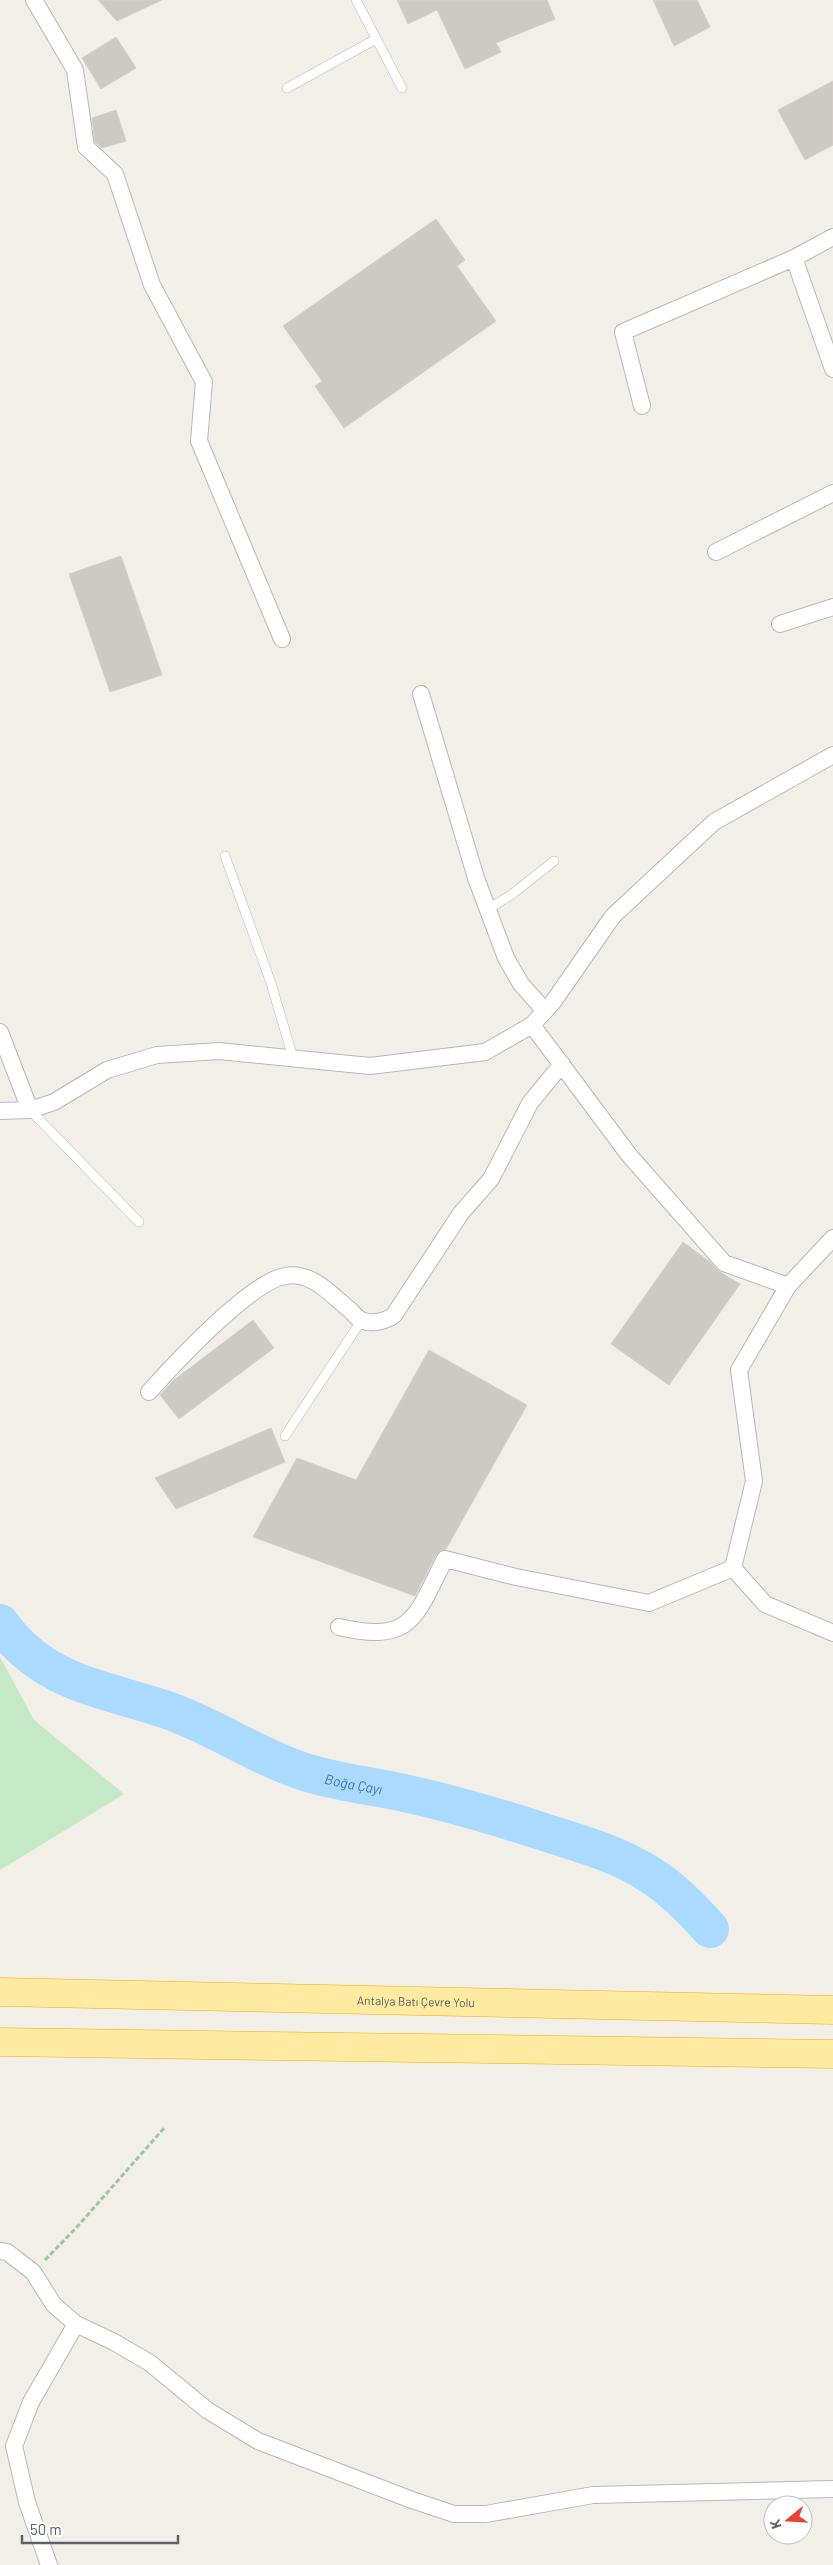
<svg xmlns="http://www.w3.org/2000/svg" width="833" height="2565" viewBox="0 0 833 2565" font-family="Barlow,sans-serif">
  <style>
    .green { fill: #c5e8c5 }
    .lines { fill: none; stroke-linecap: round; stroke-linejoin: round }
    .river { stroke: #aadaff; stroke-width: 38 }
    .building { fill: #cccac5; stroke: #d6d1c6 }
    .service-casing { stroke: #b5b8bc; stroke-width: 10 }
    .minor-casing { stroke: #b5b8bc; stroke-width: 18 }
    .trunk-casing { stroke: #f9ab00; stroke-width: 29 }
    .path { stroke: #9cc7a9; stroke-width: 3; stroke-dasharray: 5 2.5; stroke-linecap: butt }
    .service { stroke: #fff; stroke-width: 9 }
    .minor { stroke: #fff; stroke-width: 16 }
    .trunk { stroke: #feeaa1; stroke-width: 28 }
    .labels { text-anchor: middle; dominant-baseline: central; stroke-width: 4; stroke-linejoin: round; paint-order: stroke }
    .street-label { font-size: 12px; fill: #5f6368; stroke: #fff }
    .water-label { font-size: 14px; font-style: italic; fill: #4174aa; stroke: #fff }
  </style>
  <rect width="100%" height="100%" fill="#f1efe8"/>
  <!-- green -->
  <path class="green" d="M0,1657L34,1720L124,1794L0,1870Z"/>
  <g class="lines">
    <!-- river -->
    <path class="river" id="s1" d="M0,1623C44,1684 102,1688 167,1710C216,1727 259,1758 308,1773C335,1781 362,1785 390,1790C444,1801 498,1817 550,1834C586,1845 620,1855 652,1876C674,1890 693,1910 710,1929"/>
  </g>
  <!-- building -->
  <path class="building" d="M98,0H162L117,21Z
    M397,0H547L555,19L496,43L501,52L465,69L437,10L408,24Z
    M653,0H697L710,27L674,46Z
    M116,37L136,68L101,89L82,58Z
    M833,81V145L805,160L778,110Z
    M116,110L126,141L102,148L95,142L92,118Z
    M436,219L465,260L457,266L496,321L344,428L315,386L322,381L283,326Z
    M121,556L162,675L110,692L69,574Z
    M683,1242L710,1262L717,1270L740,1284L669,1385L611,1344Z
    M253,1320L274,1348L179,1419L160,1395L174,1380Z
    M429,1350L527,1405L446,1549L436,1555L415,1596L253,1537L297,1458L356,1480Z
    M271,1428L285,1462L176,1509L155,1478Z"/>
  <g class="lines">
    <!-- service casing -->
    <g class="service-casing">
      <path id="service" d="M356,0L402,88
        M287,88L376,39
        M225,856L271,983L293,1058
        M488,909L511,895L554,861
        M30,1110L139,1222
        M285,1436L361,1321"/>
    </g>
    <!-- minor casing -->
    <g class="minor-casing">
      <path id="minor" d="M34,0L75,70L86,147L115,174L152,285L204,382L199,441L282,639
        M794,258L833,369
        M642,406L623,332L794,258L833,237
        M716,552L833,493
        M780,624L833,607
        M421,694L476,878L506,958L521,984L545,1011
        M532,1025L629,1155L724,1263L788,1286
        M0,1032L30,1110
        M0,1111L30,1110L54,1102L107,1070L157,1055L219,1051L370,1066L485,1052L532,1025L553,1002L613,916L714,822L833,755
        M833,1238L788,1286L739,1370L754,1481L733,1568L765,1604L833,1633
        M149,1392C174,1364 250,1282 285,1276C312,1271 331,1295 350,1310C353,1313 358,1319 361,1320C371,1325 387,1321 394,1315L461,1213L491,1179L530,1103L562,1064
        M339,1627C413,1644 415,1617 445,1559L516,1577L649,1603L733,1568
        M0,2251L7,2252L33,2272L54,2305L76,2324L114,2342L150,2363L207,2410L258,2441L412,2500L454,2514H486L593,2495L833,2489
        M49,2565L27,2502L14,2446L31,2402L76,2324"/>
    </g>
    <!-- trunk casing -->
    <g class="trunk-casing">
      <g id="trunk">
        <path id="s2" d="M0,1992L833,2010"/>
        <path d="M0,2042L833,2054"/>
      </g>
    </g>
    <!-- path -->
    <path class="path" d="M45,2260L76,2228L165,2127"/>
    <!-- service -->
    <use href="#service" class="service"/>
    <!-- minor -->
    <use href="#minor" class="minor"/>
    <!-- trunk -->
    <use href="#trunk" class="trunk"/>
  </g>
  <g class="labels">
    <!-- street labels -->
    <g class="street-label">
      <text stroke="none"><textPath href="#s2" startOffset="416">Antalya Batı Çevre Yolu</textPath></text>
    </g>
    <!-- water labels -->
    <g class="water-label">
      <text stroke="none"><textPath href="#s1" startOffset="394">Boğa Çayı</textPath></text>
    </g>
  </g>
  <!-- north arrow -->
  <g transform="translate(788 2520) rotate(252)"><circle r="24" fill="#ffffff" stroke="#bfc1c3"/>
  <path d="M0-4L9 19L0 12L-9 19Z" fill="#ea4335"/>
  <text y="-8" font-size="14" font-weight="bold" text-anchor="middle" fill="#5f6368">K</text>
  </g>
  <!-- scale -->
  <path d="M22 2535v8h156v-8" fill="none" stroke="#5f6368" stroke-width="2.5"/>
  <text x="30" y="2535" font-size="15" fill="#5f6368" stroke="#ffffff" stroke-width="4" paint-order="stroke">50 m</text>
</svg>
